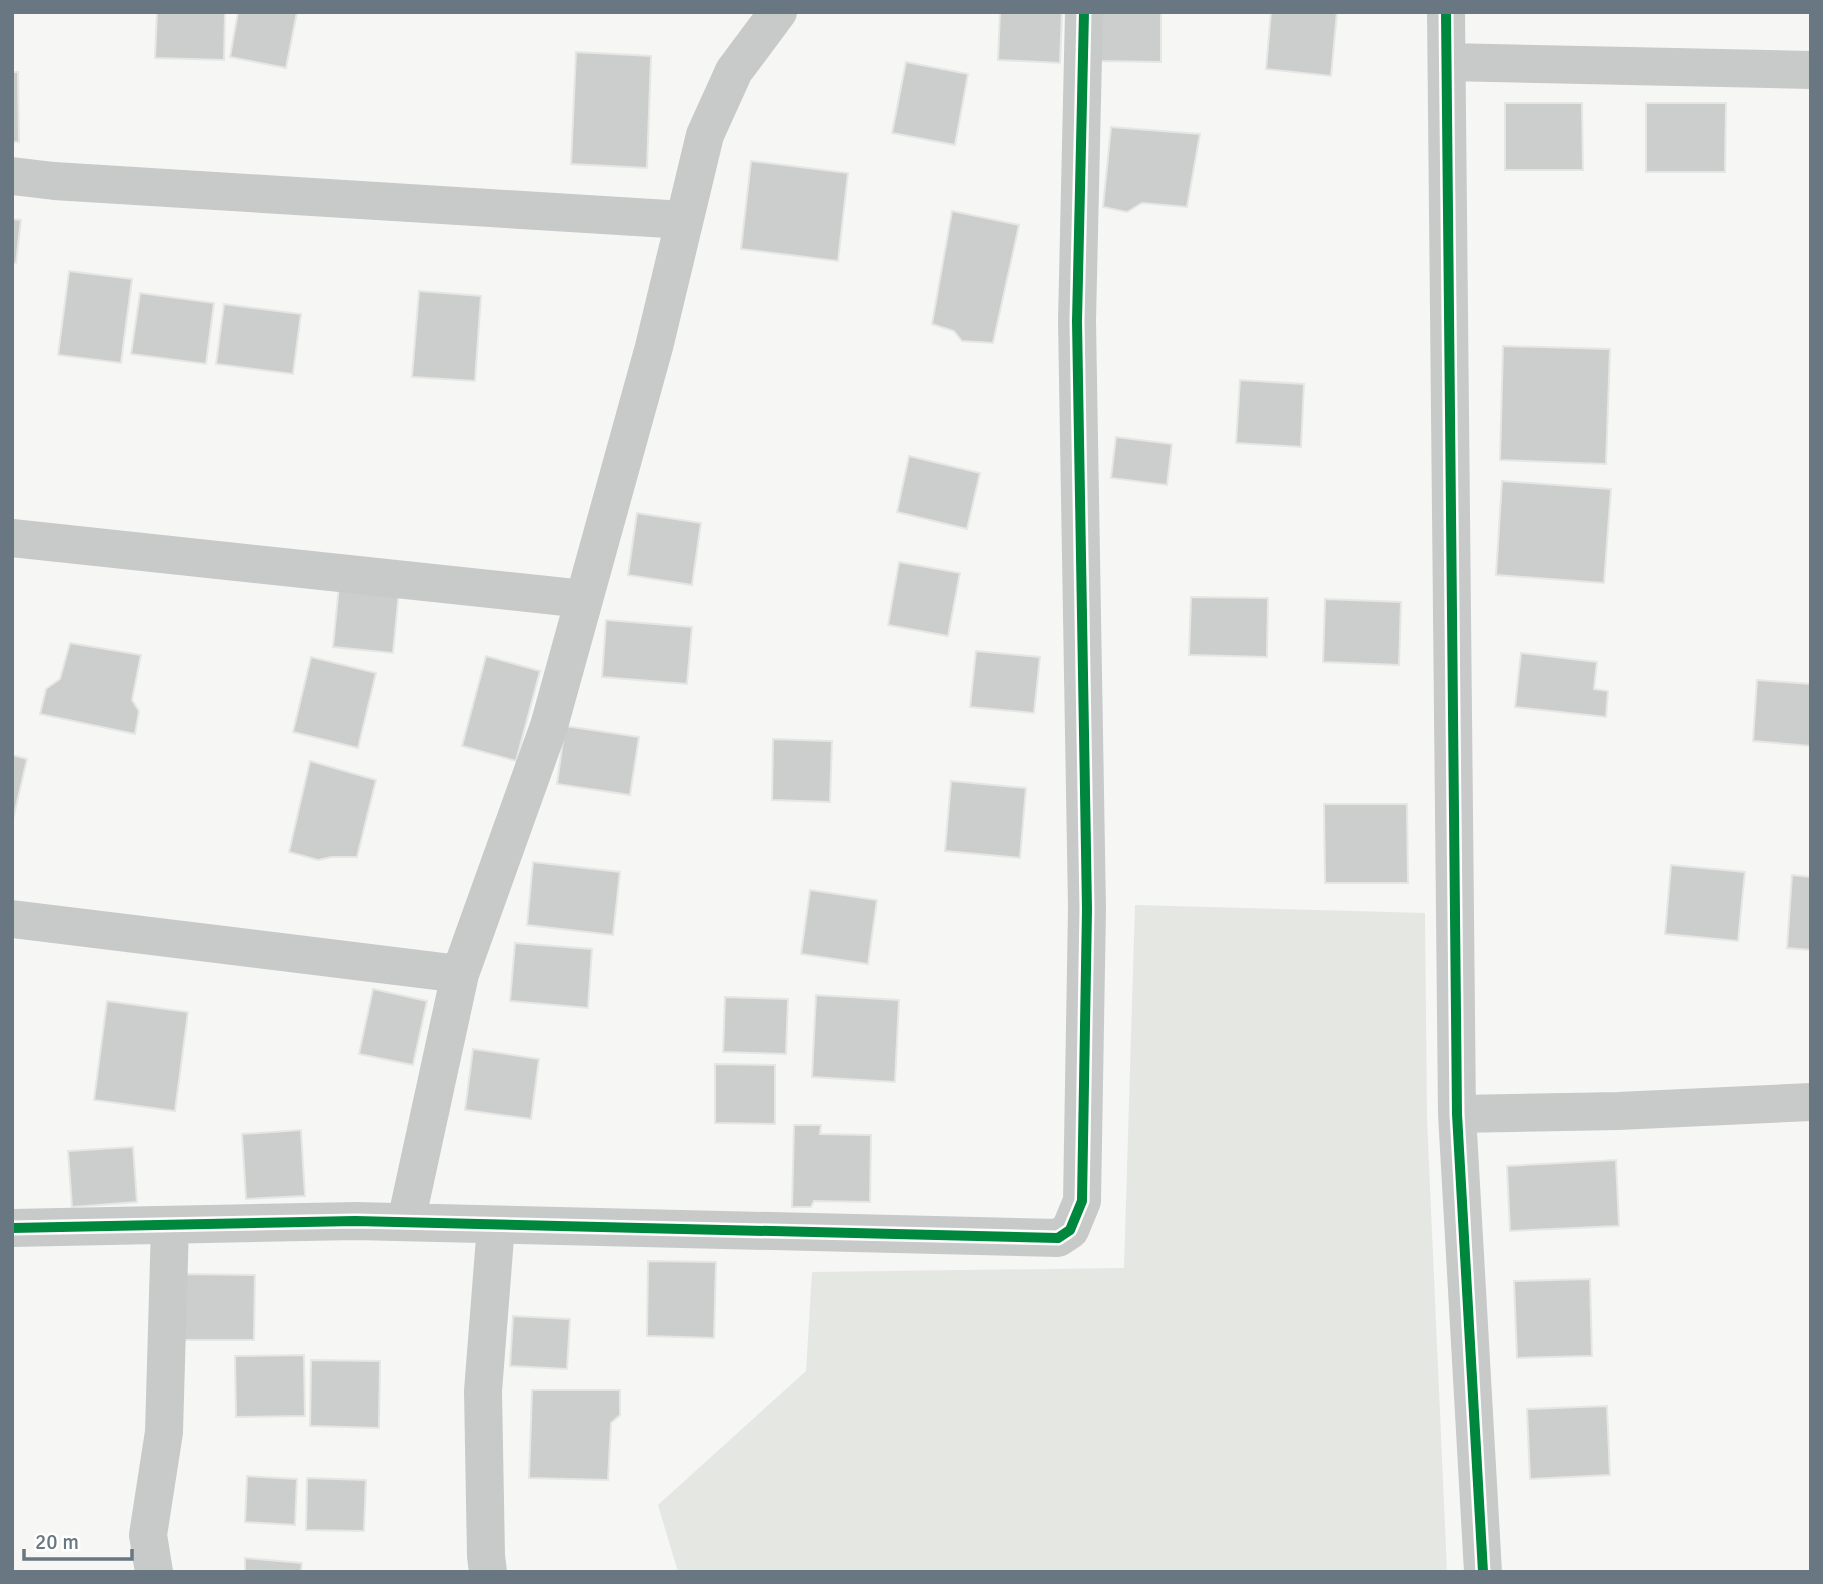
<svg xmlns="http://www.w3.org/2000/svg" width="1823" height="1584" viewBox="0 0 1823 1584" font-family="Signika,sans-serif">
  <style>
    .green { fill: #e5e7e3 }
    .building { fill: #cccece; stroke: #e6e6e4; stroke-width: 2 }
    .lines { fill: none; stroke-linecap: round; stroke-linejoin: round }
    .minor { stroke: #c8caca; stroke-width: 38 }
    .cycleway-casing { stroke: #fff; stroke-width: 15 }
    .cycleway { stroke: #00873e; stroke-width: 10 }
  </style>
  <rect width="100%" height="100%" fill="#f6f6f5"/>
  <!-- green -->
  <path class="green" d="M1135,905L1425,913L1427,1119L1447,1572H678L658,1505L806,1371L812,1272L1124,1268Z"/>
  <!-- building -->
  <path class="building" d="M157,12H225L224,60L155,58Z
    M238,12H297L286,68L230,57Z
    M1000,12H1062L1060,63L998,60Z
    M1098,12H1161V62L1098,61Z
    M1271,12H1337L1331,76L1266,69Z
    M576,52L651,56L647,168L571,164Z
    M906,62L968,74L955,145L892,133Z
    M12,72H18L19,142H12Z
    M1505,103H1582L1583,170H1505Z
    M1646,103H1726L1725,172H1646Z
    M1111,127L1200,134L1187,207L1142,203L1127,212L1103,207Z
    M751,161L848,173L838,261L741,249Z
    M952,211L1019,225L993,343L962,341L954,331L932,324Z
    M12,219L21,220L16,263H12Z
    M69,271L132,279L121,363L58,355Z
    M419,291L481,296L475,381L412,377Z
    M140,293L214,303L206,364L131,354Z
    M224,304L301,314L293,374L216,364Z
    M1503,346L1610,349L1606,464L1500,460Z
    M1240,380L1304,384L1301,447L1236,443Z
    M1116,437L1172,444L1167,485L1111,478Z
    M909,456L980,473L967,529L897,512Z
    M1502,481L1611,489L1604,583L1496,575Z
    M637,513L701,523L692,585L628,575Z
    M899,562L960,573L948,636L888,625Z
    M339,585L399,591L393,653L333,647Z
    M1191,597L1268,598L1267,657L1189,655Z
    M1325,599L1401,602L1399,665L1323,662Z
    M606,620L692,627L687,684L602,677Z
    M70,643L141,655L132,700L139,711L135,734L40,714L46,689L60,679Z
    M976,651L1040,657L1034,713L970,707Z
    M1521,653L1597,662L1594,689L1608,691L1606,717L1515,707Z
    M486,656L540,671L516,761L462,746Z
    M311,657L376,673L358,748L293,732Z
    M1757,680L1811,684V746L1753,741Z
    M565,726L639,737L630,795L557,784Z
    M773,739L832,741L830,802L772,800Z
    M12,755L27,759L12,824Z
    M310,761L376,780L357,857H332L318,860L289,852Z
    M951,781L1026,788L1020,858L945,851Z
    M1324,804H1407L1408,883H1325Z
    M533,862L620,872L613,935L527,925Z
    M1671,865L1745,872L1738,941L1665,934Z
    M1792,875L1811,877V950L1787,948Z
    M810,890L877,900L868,964L801,954Z
    M515,943L592,949L588,1008L510,1001Z
    M373,989L427,1001L413,1065L359,1054Z
    M816,995L899,1000L895,1082L812,1077Z
    M725,997L788,999L786,1054L723,1052Z
    M107,1001L188,1012L175,1111L94,1100Z
    M473,1049L539,1059L531,1119L465,1110Z
    M715,1064L775,1065V1124L715,1123Z
    M794,1125H821L820,1134L871,1135L870,1202L814,1201L811,1207H792Z
    M301,1130L305,1196L246,1199L242,1134Z
    M133,1147L137,1202L72,1207L68,1151Z
    M1616,1160L1619,1226L1510,1231L1507,1166Z
    M648,1261L716,1262L714,1338L647,1336Z
    M184,1274L255,1275L254,1340H184Z
    M1590,1279L1592,1356L1517,1358L1514,1281Z
    M513,1316L570,1319L567,1369L510,1366Z
    M304,1355L305,1416L236,1417L235,1356Z
    M311,1360L380,1361L379,1428L310,1426Z
    M532,1390H620V1415L611,1423L608,1480L529,1478Z
    M1607,1406L1610,1475L1530,1479L1527,1409Z
    M247,1476L297,1479L295,1525L245,1522Z
    M307,1478L366,1480L364,1531L306,1530Z
    M245,1558L302,1563L301,1572H245Z"/>
  <g class="lines">
    <!-- minor -->
    <path class="minor" d="M1446,12L1457,1114L1483,1572
      M1447,62L1811,70
      M12,176L54,181L684,220
      M12,538L584,599
      M12,919L460,974
      M1457,1114L1618,1111L1811,1102
      M406,1222L460,974L549,726L654,347L705,135L734,71L778,12
      M12,1228L355,1221L1058,1238L1070,1230L1082,1201L1087,909L1077,321L1084,12
      M154,1572L148,1535L164,1432L170,1225
      M488,1572L486,1556L483,1391L496,1225"/>
    <!-- cycleway casing -->
    <g class="cycleway-casing">
      <path id="cycleway" d="M1446,12L1457,1114L1483,1572
        M12,1228L355,1221L1058,1238L1070,1230L1082,1201L1087,909L1077,321L1084,12"/>
    </g>
    <!-- cycleway -->
    <use href="#cycleway" class="cycleway"/>
  </g>
  <!-- border -->
  <rect width="1823" height="1584" fill="none" stroke="#697782" stroke-width="28"/>
  <!-- scale -->
  <path d="M24 1549v10h108v-10" fill="none" stroke="#697782" stroke-width="3.5"/>
  <text x="35" y="1549" font-size="21" fill="#697782" stroke="#ffffff" stroke-width="5" paint-order="stroke">20 m</text>
</svg>
